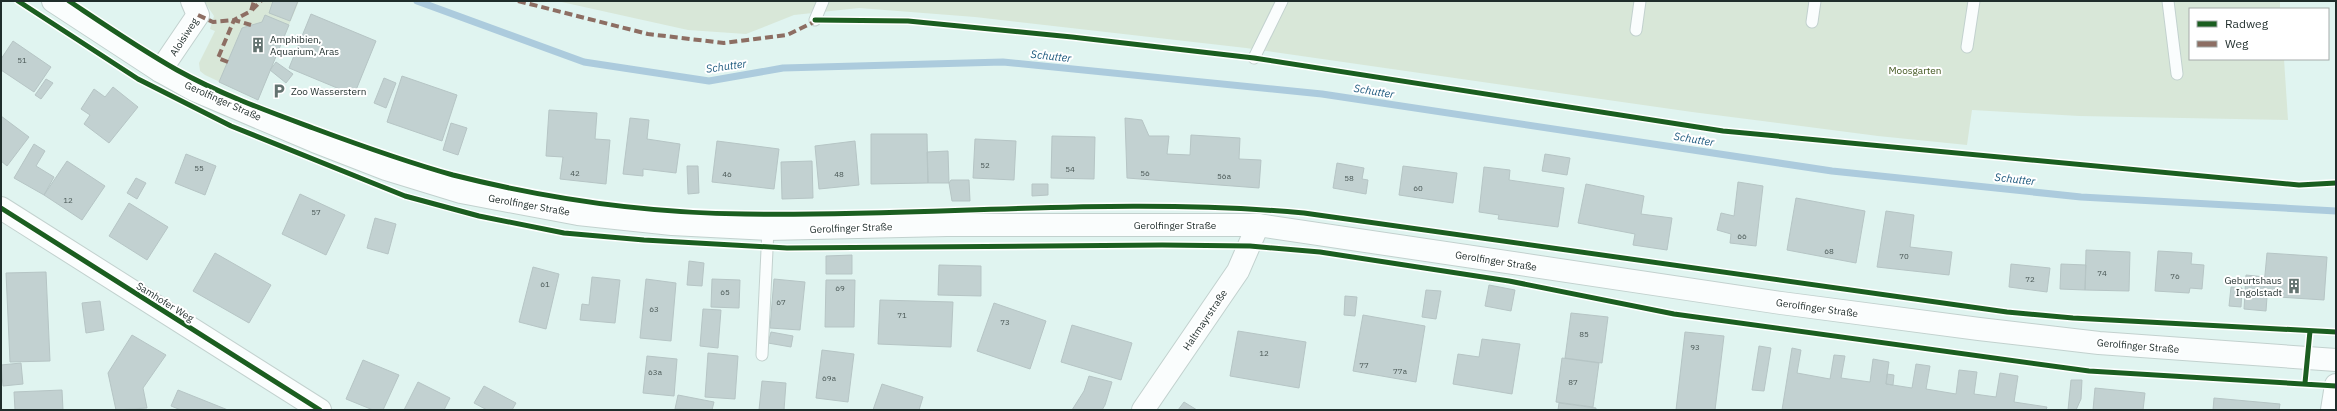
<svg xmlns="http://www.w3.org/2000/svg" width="2337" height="411" viewBox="0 0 2337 411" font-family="'IBM Plex Sans',sans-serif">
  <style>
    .green { fill: #d8e7d8 }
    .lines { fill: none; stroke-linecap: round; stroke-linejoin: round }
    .stream { stroke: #accbdd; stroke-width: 7 }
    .building { fill: #c2d1d1; stroke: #b6c5c5 }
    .lane-casing { stroke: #c2d1ce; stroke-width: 13 }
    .street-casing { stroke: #c2d1ce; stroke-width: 24 }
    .secondary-casing { stroke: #c2d1ce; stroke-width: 24 }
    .lane { stroke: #fafdfd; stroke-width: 11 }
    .street { stroke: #fafdfd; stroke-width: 22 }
    .secondary { stroke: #fafdfd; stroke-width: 22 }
    .quiet { stroke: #8d6e63; stroke-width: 4; stroke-dasharray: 8 4; stroke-linecap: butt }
    .cycleway-casing { stroke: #fff; stroke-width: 8 }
    .cycleway { stroke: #1b5e20; stroke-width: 5 }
    .labels { text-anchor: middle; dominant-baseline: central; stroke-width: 4; stroke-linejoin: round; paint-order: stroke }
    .number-label { font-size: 8px; fill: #485654 }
    .street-label { font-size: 10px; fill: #1f2d2b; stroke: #fff }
    .poi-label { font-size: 10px; fill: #1f2d2b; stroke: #fff; text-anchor: start }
    .park-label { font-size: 10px; fill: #42571f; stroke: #fff }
    .water-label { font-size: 11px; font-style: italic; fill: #1d597e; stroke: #fff }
  </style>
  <rect width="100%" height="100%" fill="#e0f4f0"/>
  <!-- green -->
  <path class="green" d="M204,1H299L258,100L205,75L200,71L199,63L215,31L210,29L214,16Z
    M557,1H2280V9H2190V59H2284L2288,120L2079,116L1972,110L1967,145L1878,136L1692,112L1246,48L975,17L859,8L794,15L746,34L688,30Z"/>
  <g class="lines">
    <!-- stream -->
    <path class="stream" d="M417,1L584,62L709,81L783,68L1003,62L1322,94L1832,171L2081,197L2336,211"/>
  </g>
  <!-- building -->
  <path class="building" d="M273,1H298L290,21L269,13Z
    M311,14L376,41L354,95L289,68Z
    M265,15L289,25L258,100L219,82L242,28L262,22Z
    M13,41L51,67L34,92L1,70V59Z
    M276,62L293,74L286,83L270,70Z
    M402,76L457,95L442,141L387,122Z
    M384,78L396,83L386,108L374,103Z
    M46,79L53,83L41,99L35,95Z
    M113,87L138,107L109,143L84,124L90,115L81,109L94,89L105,97Z
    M549,110L597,113L595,139L610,140L606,184L560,179L563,157L546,156Z
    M1,116L29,137L7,166L1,161Z
    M630,118L649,120L647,139L680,144L676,173L643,169V176L623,174Z
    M1125,118L1142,120L1149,136H1169L1167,154L1190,155L1191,135L1240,138L1239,159L1261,160L1259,188L1127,178Z
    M451,123L467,128L458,155L443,150Z
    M871,134H927L928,183L871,184Z
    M1052,136L1095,137L1094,179L1051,178Z
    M975,139L1016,141L1014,180L973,178Z
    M717,141L779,149L774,189L712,182Z
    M855,141L859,185L819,189L815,146Z
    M34,144L45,151L36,166L54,177L44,195L14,178Z
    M948,151L949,183H928L927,152Z
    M186,154L216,166L205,195L175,183Z
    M1545,154L1570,158L1567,175L1542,171Z
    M67,161L105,186L82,220L44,195Z
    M812,161L813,198L782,199L781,162Z
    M1337,163L1364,168L1362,179L1368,180L1366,194L1333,188Z
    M687,166H698L699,193L688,194Z
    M1403,166L1457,173L1453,203L1399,195Z
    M1484,167L1510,170L1509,180L1564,188L1558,227L1498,219L1499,215L1479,212Z
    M136,178L146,183L137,199L127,193Z
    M951,180H969L970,201H952L949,183Z
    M1738,182L1763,186L1756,246L1730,243L1731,234L1717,230L1721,213L1734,216Z
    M1032,184H1048V195L1032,196Z
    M1586,184L1644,196L1641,214L1672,218L1667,250L1633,245L1635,234L1578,223Z
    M300,194L345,215L326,255L282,234Z
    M1796,198L1865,211L1856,263L1787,250Z
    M129,203L168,227L147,260L109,236Z
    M1886,211L1914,215L1910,247L1952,252L1949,275L1877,267Z
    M375,218L396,224L388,254L367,248Z
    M2086,250L2130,252L2129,291L2085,290Z
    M2158,251L2192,253L2191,264L2204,265L2202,289L2190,288L2189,293L2155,291Z
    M215,253L271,285L249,323L193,291Z
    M2267,253L2327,257L2324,300L2263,296Z
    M852,255V274H826V256Z
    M689,261L704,263L702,286L687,285Z
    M2011,264L2050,268L2047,292L2009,287Z
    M2061,264L2086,265L2085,290L2060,289Z
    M939,265L981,266V296L938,295Z
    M533,267L559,274L546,329L519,322Z
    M46,272L50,361L10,362L6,273Z
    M2246,275L2265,277L2263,296L2267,297L2266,311L2244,309Z
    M592,277L620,280L615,323L580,320L582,304L589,305Z
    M646,279L676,283L671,341L640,338Z
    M712,279L740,280L739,308L711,307Z
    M774,279L805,282L800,330L770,328Z
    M826,280H855L854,327H825Z
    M1489,285L1515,290L1511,311L1485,306Z
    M2231,287L2242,288L2241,307L2229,306Z
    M1426,290L1441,291L1436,319L1422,317Z
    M1345,296L1357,297L1355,316L1344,315Z
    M880,300L953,302L951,347L878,344Z
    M100,301L104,330L86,333L82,303Z
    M994,303L1046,321L1030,369L977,351Z
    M703,309L721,310L718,348L700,346Z
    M1571,313L1608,317L1602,363L1565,358Z
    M1363,315L1425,326L1416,382L1353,371Z
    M1072,325L1132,343L1121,380L1061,362Z
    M1238,331L1306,342L1299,388L1230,376Z
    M771,332L793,336L791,347L768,343Z
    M1685,332L1724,336L1715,410H1676Z
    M132,335L166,355L143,388L147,408L116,410L108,373Z
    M1482,339L1520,344L1512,394L1453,384L1458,354L1479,357Z
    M1759,346L1771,348L1764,391L1752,390Z
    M1792,348L1801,350L1797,373L1830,379L1834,355L1845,356L1841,378L1870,382L1873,359L1889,362L1886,384L1912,388L1916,364L1930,366L1926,389L1956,394L1959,370L1977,372L1974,394L1996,397L2000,373L2018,376L2014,402L2047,407L2046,410H1782Z
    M822,350L854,354L848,402L816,398Z
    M708,353L738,356L735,399L705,397Z
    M647,356L677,359L674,396L643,393Z
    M1562,358L1599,363L1593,407L1556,402Z
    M363,360L399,375L383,410H373L346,399Z
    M21,363L23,384L3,386L1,365Z
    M1887,374L1894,375L1893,385L1886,384Z
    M1089,376L1112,382L1105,405L1102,410H1072L1084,391Z
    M2071,380H2082L2081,399L2076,410H2068Z
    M762,381L786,383L784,410H759Z
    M418,382L450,398L444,410H404Z
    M882,384L923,397L919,410H873Z
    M484,386L516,403L512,410H487L474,403Z
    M2095,388L2145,393L2143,410H2093Z
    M62,390L63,410H15L14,392Z
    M178,390L228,410H181L171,406Z
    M678,395L714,402L712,410L675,409Z
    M2214,398L2280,404L2279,410H2213Z
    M1184,402L1197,410H1178Z
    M1559,403L1596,408V410H1558Z"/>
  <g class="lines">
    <!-- lane casing -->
    <g class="lane-casing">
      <path id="lane" d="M2168,1L2177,74
        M815,20L823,1
        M1812,22L1815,1
        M1636,30L1640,1
        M1967,47L1974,1
        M1254,58L1282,1
        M762,355L768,229"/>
    </g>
    <!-- street casing -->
    <g class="street-casing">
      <path id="street" d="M160,71L198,15L192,1
        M1,208L320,410
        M1143,410L1238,271L1258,225
        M2332,410L2336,385"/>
    </g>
    <!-- secondary casing -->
    <g class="secondary-casing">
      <path id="secondary" d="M53,1L160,71L194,90L314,141L386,169L461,192L578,214L672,224L768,229L947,225H1258L1781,303L1979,329L2099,343L2336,360"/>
    </g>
    <!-- lane -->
    <use href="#lane" class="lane"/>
    <!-- street -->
    <use href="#street" class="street"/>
    <!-- secondary -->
    <use href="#secondary" class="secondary"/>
    <!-- quiet -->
    <path class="quiet" d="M518,1L648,34L724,43L787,35L818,20
      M252,10L261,1
      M198,15L213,22L234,20L251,25
      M228,62L218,58L234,20L251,11L254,1"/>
    <!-- cycleway casing -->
    <g class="cycleway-casing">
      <path id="cycleway" d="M18,1L138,79L231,126L405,196L479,216L564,233L644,240L787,248L1162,245L1250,246L1320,252L1509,281L1674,314L2089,371L2336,386
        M69,1C105,25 140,49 177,70C220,94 267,111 313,128C359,145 406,162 453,175C548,199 647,213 745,214C932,217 1118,196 1304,213L2007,312L2073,318L2336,332
        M815,20L908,21L1072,37L1254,58L1723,131L2299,185L2336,183
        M1,208L320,410
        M2305,383L2310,331"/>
    </g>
    <!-- cycleway -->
    <use href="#cycleway" class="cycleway"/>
  </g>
  <!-- icons -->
  <defs>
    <g id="building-bare" transform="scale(1.2)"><path d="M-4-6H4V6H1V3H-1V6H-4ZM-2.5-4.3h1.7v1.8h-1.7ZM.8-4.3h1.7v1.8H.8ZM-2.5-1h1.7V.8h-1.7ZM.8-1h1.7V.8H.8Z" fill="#637370" stroke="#fff" stroke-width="2.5" paint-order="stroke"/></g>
    <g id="parking-bare" transform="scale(1.2)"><path d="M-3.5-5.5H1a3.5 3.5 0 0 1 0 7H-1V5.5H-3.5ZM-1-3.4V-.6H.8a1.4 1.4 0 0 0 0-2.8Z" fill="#637370" stroke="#fff" stroke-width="2.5" paint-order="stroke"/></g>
  </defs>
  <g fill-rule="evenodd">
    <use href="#building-bare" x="258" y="45"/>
    <use href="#parking-bare" x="279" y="91"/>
    <use href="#building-bare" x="2294" y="286"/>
  </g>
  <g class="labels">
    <!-- number labels -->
    <g class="number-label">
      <text x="22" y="60">51</text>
      <text x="985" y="165">52</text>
      <text x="199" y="168">55</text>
      <text x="1070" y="169">54</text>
      <text x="575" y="173">42</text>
      <text x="1145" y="173">56</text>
      <text x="727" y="174">46</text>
      <text x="839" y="174">48</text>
      <text x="1224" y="176">56a</text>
      <text x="1349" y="178">58</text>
      <text x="1418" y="188">60</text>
      <text x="68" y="200">12</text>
      <text x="316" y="212">57</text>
      <text x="1742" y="236">66</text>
      <text x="1829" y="251">68</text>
      <text x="1904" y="256">70</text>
      <text x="2102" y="273">74</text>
      <text x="2175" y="276">76</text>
      <text x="2030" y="279">72</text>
      <text x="545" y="284">61</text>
      <text x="840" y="288">69</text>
      <text x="725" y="292">65</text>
      <text x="781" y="302">67</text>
      <text x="654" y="309">63</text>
      <text x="902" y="315">71</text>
      <text x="1005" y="322">73</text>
      <text x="1584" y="334">85</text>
      <text x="1695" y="347">93</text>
      <text x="1264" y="353">12</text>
      <text x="1364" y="365">77</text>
      <text x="1400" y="371">77a</text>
      <text x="655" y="372">63a</text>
      <text x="829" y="378">69a</text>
      <text x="1573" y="382">87</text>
    </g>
    <!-- street labels -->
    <g class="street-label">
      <text transform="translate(184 37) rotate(-57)">Aloisiweg</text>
      <text transform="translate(223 101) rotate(24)">Gerolfinger Straße</text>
      <text transform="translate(529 205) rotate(10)">Gerolfinger Straße</text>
      <text x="1175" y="225">Gerolfinger Straße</text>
      <text transform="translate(851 228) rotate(-2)">Gerolfinger Straße</text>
      <text transform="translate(1496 261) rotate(9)">Gerolfinger Straße</text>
      <text transform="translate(165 302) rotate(32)">Samhofer Weg</text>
      <text transform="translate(1817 308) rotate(8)">Gerolfinger Straße</text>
      <text transform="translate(1205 320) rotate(-56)">Haltmayrstraße</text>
      <text transform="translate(2138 346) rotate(5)">Gerolfinger Straße</text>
    </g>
    <!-- poi labels -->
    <g class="poi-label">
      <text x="270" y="39">Amphibien,<tspan x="270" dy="12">Aquarium, Aras</tspan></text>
      <text x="291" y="91">Zoo Wasserstern</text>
      <text x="2282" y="280" text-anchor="end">Geburtshaus<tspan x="2282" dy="12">Ingolstadt</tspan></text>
    </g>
    <!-- park labels -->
    <g class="park-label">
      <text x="1915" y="70">Moosgarten</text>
    </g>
    <!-- water labels -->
    <g class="water-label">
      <text transform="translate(1051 56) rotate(6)">Schutter</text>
      <text transform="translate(726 66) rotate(-8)">Schutter</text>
      <text transform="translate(1374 91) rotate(9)">Schutter</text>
      <text transform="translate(1694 139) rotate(9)">Schutter</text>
      <text transform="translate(2015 179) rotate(6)">Schutter</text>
    </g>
  </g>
  <!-- border -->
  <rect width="2337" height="411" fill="none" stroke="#1f2d2b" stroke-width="4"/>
  <!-- legend -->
  <rect x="2189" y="8" width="140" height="52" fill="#ffffff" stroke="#a5abaa"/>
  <rect x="2197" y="21" width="20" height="6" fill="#1b5e20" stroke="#a5abaa"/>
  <text x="2225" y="28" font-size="12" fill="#1f2d2b">Radweg</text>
  <rect x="2197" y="41" width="20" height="6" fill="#8d6e63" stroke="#a5abaa"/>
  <text x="2225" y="48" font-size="12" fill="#1f2d2b">Weg</text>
</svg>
